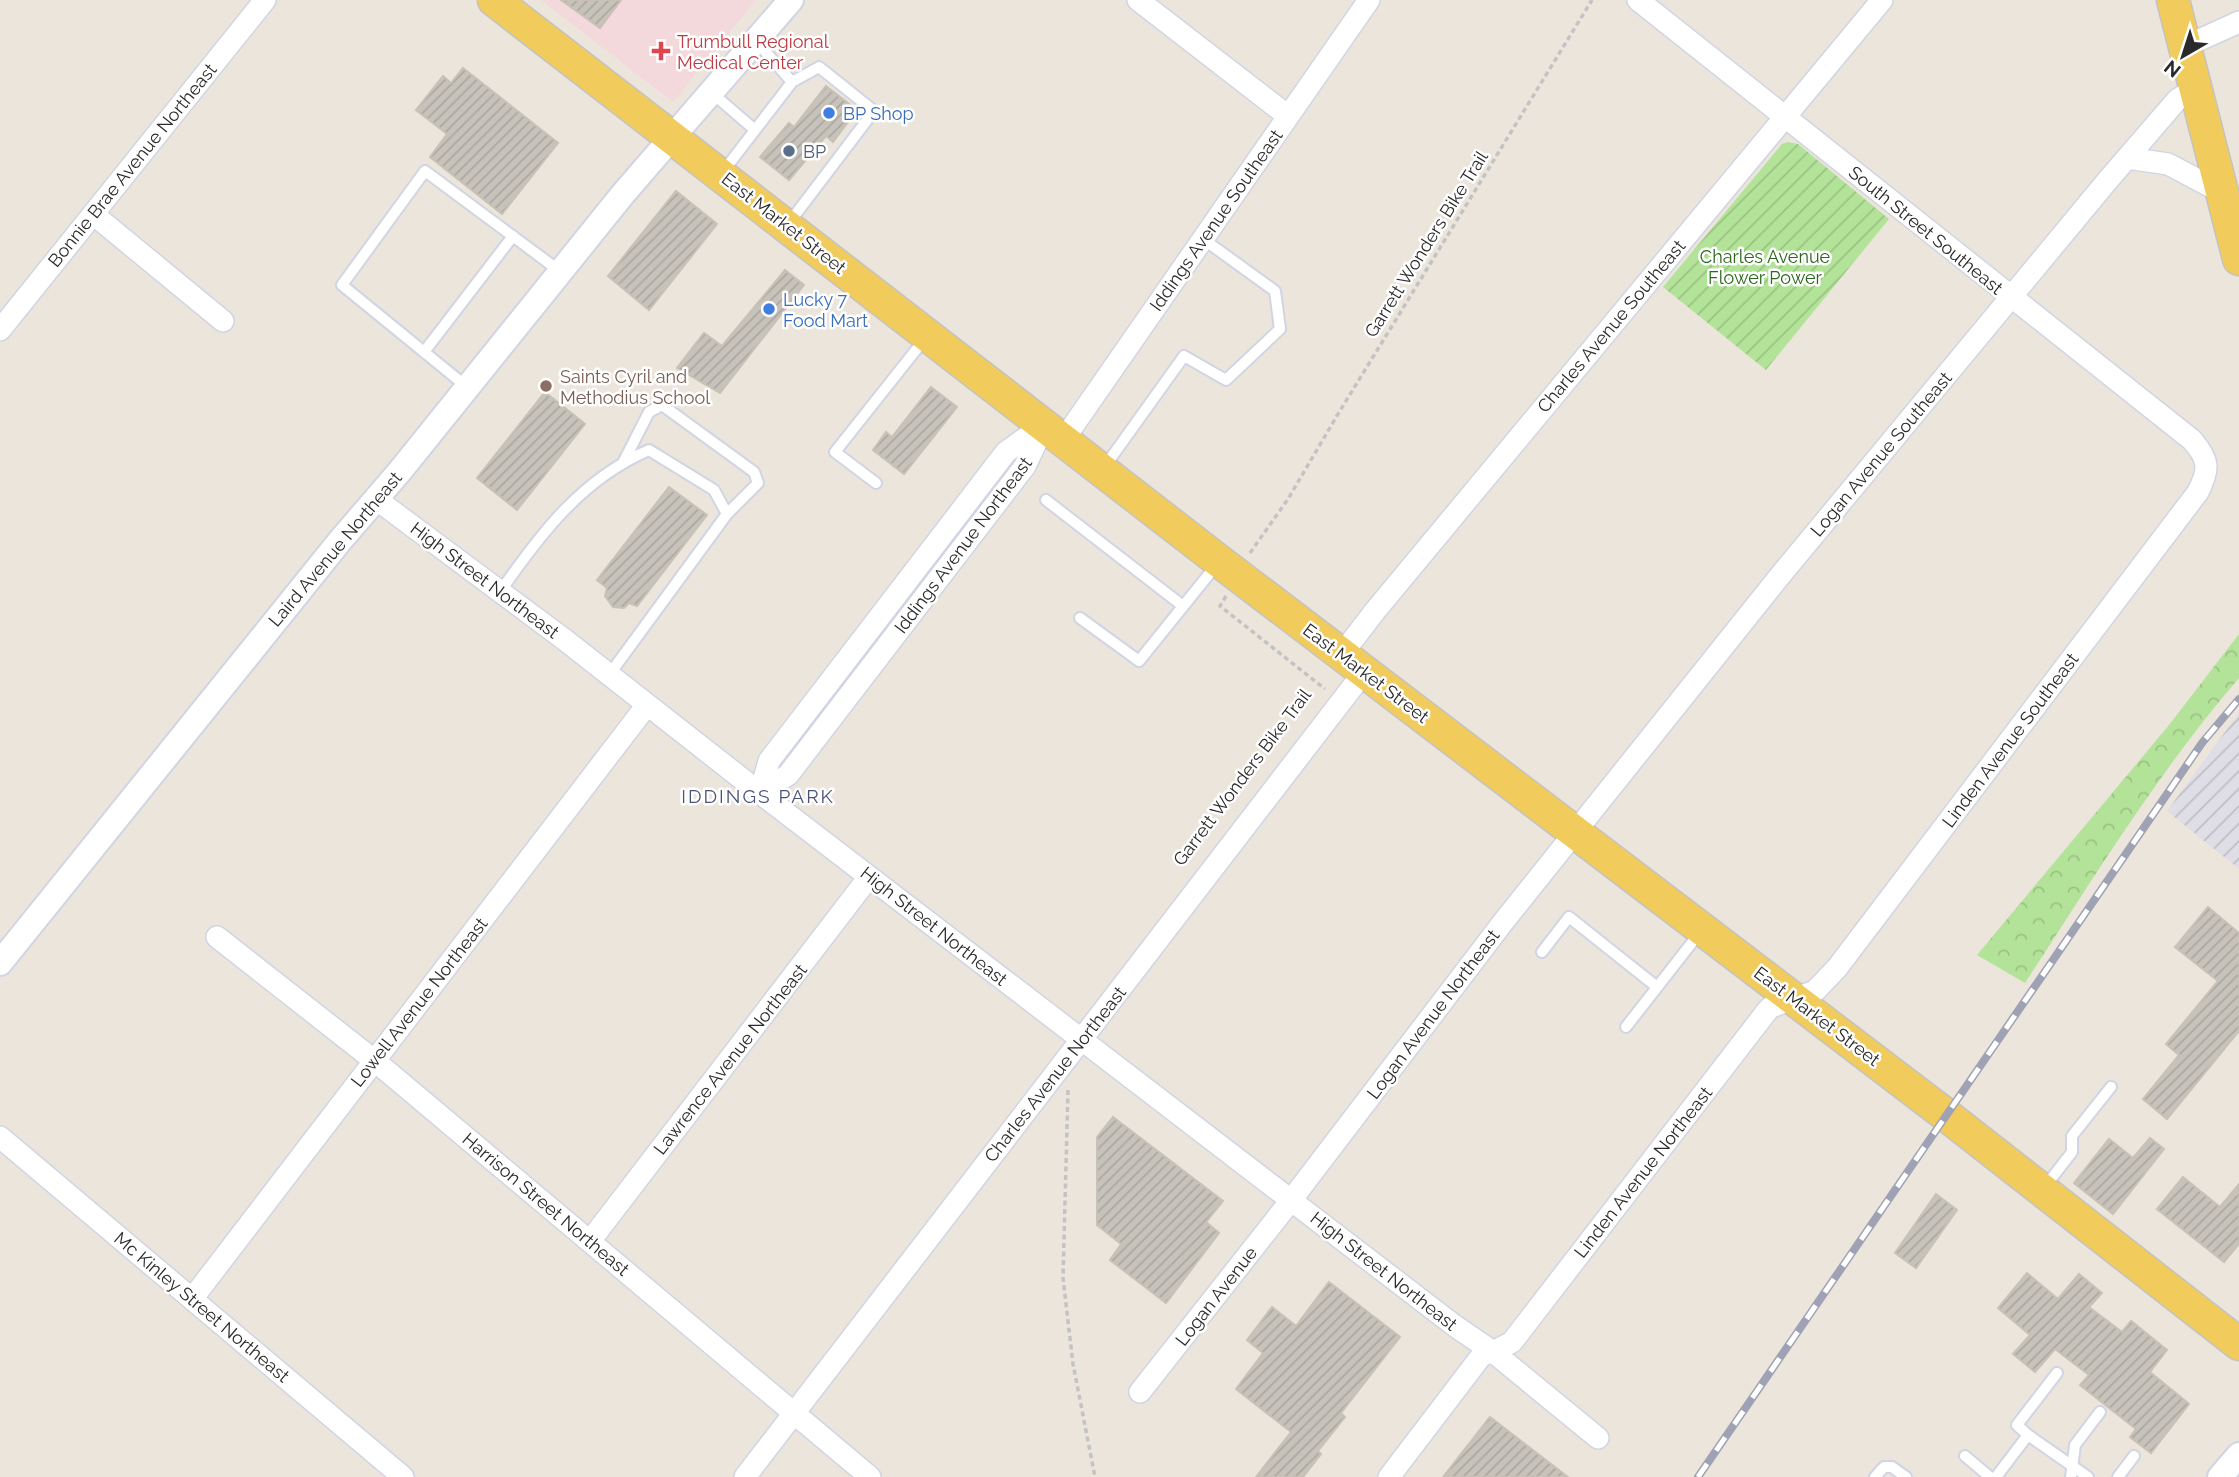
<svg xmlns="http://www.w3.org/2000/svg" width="2239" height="1477" viewBox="0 0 2239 1477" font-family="Raleway,sans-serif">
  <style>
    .industrial { fill: url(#industrial-furrows) }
    .medical { fill: #f3d9db }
    .forest { fill: url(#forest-crowns) }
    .garden { fill: url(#garden-furrows) }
    .building { fill: url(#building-hatch); stroke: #c8c1b6; stroke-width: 2 }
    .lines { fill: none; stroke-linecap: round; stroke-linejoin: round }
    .service-casing { stroke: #d1d5e3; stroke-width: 14 }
    .minor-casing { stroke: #d1d5e3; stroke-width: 24 }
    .tertiary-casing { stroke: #d1d5e3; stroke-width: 28 }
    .primary-casing { stroke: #c3c3c3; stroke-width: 35 }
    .path { stroke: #c3c3c3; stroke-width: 3.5; stroke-dasharray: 5 3.5; stroke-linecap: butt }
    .service { stroke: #fff; stroke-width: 10 }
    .minor { stroke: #fff; stroke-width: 21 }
    .tertiary { stroke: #fff; stroke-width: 24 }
    .primary { stroke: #f1cc5c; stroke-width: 32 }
    .rail-casing { stroke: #9fa2b5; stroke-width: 8 }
    .rail { stroke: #fff; stroke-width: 5; stroke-dasharray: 16; stroke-linecap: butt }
    .health-dot { fill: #e0444e; stroke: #fff; stroke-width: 2.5 }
    .shop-dot { fill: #3f7fe0; stroke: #fff; stroke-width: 2.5 }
    .service-dot { fill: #5c6f8a; stroke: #fff; stroke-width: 2.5 }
    .education-dot { fill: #8d6e63; stroke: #fff; stroke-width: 2.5 }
    .labels { text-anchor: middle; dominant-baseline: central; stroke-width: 5; stroke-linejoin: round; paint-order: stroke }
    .health-label { font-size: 18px; fill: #be3a42; stroke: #fff; text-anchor: start }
    .shop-label { font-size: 18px; fill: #366cbe; stroke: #fff; text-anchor: start }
    .service-label { font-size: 18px; fill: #4e5e75; stroke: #fff; text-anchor: start }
    .street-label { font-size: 18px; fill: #2a2a2a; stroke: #fff }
    .park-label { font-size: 18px; fill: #2b681a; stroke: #fff }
    .education-label { font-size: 18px; fill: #785e54; stroke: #fff; text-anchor: start }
    .neighbourhood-label { font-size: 19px; letter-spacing: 2px; fill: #4a547b; stroke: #fff }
  </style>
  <defs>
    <pattern id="industrial-furrows" width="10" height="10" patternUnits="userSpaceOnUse" patternTransform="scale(1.75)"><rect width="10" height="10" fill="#dfdde5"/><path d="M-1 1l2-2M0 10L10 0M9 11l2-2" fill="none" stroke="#c0bec5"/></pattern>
    <pattern id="forest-crowns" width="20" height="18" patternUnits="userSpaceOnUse" patternTransform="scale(1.75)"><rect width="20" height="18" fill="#b3e398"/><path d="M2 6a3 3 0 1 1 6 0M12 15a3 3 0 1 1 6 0" fill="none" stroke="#9ac383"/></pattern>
    <pattern id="garden-furrows" width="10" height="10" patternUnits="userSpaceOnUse" patternTransform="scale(1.75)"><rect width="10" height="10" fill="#b3e398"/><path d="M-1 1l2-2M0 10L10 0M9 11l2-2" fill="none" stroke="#9ac383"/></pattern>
    <pattern id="building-hatch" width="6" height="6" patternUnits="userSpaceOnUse" patternTransform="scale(1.75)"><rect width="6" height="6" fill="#c7c3bb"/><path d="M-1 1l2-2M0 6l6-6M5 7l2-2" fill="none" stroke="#aba8a1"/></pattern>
  </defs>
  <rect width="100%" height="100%" fill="#ece5dc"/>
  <!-- industrial -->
  <path class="industrial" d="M2239,713V869L2167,811Z"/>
  <!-- medical -->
  <path class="medical" d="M541,0H756L673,102Z"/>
  <!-- forest -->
  <path class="forest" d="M2239,634V678C2158,772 2093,879 2025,983L1977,955L2169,725Z"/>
  <!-- garden -->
  <path class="garden" d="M1788,142L1798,144L1889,219L1766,370L1663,287L1782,144Z"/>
  <!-- building -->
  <path class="building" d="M561,0H621L600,28Z
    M463,68L558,143L502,214L430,157L447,134L416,110L443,76L451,83Z
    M826,86L857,110L833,142L826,136L789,180L760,157L789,123L794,127Z
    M676,191L717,224L649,310L608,276Z
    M785,270L804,285L720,393L677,368L704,333L722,346Z
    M931,387L957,407L904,474L873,450L886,432L892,437Z
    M545,392L585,424L517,510L477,478Z
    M669,487L707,515L637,606L629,603L624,608L613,607L605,596L607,588L597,580Z
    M2208,907L2239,933V1031L2167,1119L2143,1099L2179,1055L2166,1044L2218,981L2175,947Z
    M1113,1117L1223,1201L1206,1222L1219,1233L1166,1303L1110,1260L1121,1244L1097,1225V1137Z
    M2150,1138L2164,1149L2113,1214L2074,1183L2109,1139L2133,1158Z
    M2183,1177L2220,1207L2239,1184V1244L2224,1262L2157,1209Z
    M1936,1194L1957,1210L1916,1268L1895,1253Z
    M2027,1273L2058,1299L2079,1274L2102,1293L2089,1307L2122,1332L2131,1321L2167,1350L2150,1372L2189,1404L2151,1453L2130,1437L2136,1429L2080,1385L2089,1375L2055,1349L2035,1372L2013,1354L2030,1335L1998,1308Z
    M1329,1282L1400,1337L1341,1413L1345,1417L1318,1451L1321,1454L1303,1477H1256L1291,1432L1236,1389L1263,1353L1247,1340L1272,1307L1296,1326Z
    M1490,1417L1568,1477H1443Z"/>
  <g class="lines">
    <!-- service casing -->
    <g class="service-casing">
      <path id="service" d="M712,93L755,130
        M722,173L792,82L756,41
        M789,223L874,111L819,67L792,82
        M424,352L513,236
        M467,387L342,285L425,171L561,272
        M1103,469L1184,356L1226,380L1280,329L1275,291L1203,239
        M876,483L835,452L927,336
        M1046,500L1183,606
        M500,592C541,533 582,479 649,450L714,490L727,514
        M1080,618L1139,661L1218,563
        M609,675L727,514L758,483L754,472L662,405L649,412L624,461
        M1542,952L1569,917L1657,987
        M1626,1027L1701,931
        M2044,1188L2072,1152V1136L2111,1087
        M2028,1435L2017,1425L2057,1373
        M1965,1456L1990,1477
        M1875,1477L1884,1467H1892L1906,1477
        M1996,1477L2028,1435L2088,1477
        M2071,1477L2075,1445L2100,1412
        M2118,1477L2134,1456"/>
    </g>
    <!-- minor casing -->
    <g class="minor-casing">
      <path id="minor" d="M1138,0L1288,116
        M2186,46L2239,22
        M2127,158L2168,164L2221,192
        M93,214L223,321
        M0,330L265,0
        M1064,439L1369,0
        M376,499L565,640L760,793L1455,1326L1493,1352L1512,1342L1767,1011L1771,1007L1815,991L1837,968L2198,492C2210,468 2209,460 2192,440L1638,0
        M1342,654L1375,611L1882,0
        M760,793L769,761L1006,452L1045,424
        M760,793L788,775L1025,466L1044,426
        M217,937L375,1061L870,1477
        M0,1137L403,1477
        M590,1241L869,877
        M192,1299L647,705
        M1140,1392L1292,1199L1504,921L1779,577L2108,180L2177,100L2196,88
        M745,1477L1364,672
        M1389,1477L1482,1355L1493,1352L1598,1438"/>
    </g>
    <!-- tertiary casing -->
    <g class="tertiary-casing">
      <path id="tertiary" d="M0,963L339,542L400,471L623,194L791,0
        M2220,1477L2239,1455"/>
    </g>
    <!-- primary casing -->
    <g class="primary-casing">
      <path id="primary" d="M494,0L1219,561L1946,1115L2239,1344
        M2173,0L2239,259"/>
    </g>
    <!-- path -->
    <path class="path" d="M1250,553L1288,499L1338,414L1592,0
      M1226,596L1220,606L1325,689
      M1068,1090L1063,1278L1073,1364L1095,1477"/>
    <!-- service -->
    <use href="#service" class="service"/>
    <!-- minor -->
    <use href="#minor" class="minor"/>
    <!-- tertiary -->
    <use href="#tertiary" class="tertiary"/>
    <!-- primary -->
    <use href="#primary" class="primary"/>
    <!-- rail casing -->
    <g class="rail-casing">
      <path id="rail" d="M1698,1477L2202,743L2239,699"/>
    </g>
    <!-- rail -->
    <use href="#rail" class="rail"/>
  </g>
  <!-- markers -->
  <path class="health-dot" d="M657.5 40.5h7v7h7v7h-7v7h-7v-7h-7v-7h7z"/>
  <g class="shop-dot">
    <circle cx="829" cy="113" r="7"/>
    <circle cx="769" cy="309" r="7"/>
  </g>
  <circle class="service-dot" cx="789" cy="151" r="7"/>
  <circle class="education-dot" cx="546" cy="386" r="7"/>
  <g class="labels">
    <!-- health labels -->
    <g class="health-label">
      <text x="677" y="41">Trumbull Regional<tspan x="677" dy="21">Medical Center</tspan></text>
    </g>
    <!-- shop labels -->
    <g class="shop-label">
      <text x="843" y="113">BP Shop</text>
      <text x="783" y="299">Lucky 7<tspan x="783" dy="21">Food Mart</tspan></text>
    </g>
    <!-- service labels -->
    <g class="service-label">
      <text x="803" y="151">BP</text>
    </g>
    <!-- street labels -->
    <g class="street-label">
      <text transform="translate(132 165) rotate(-51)">Bonnie Brae Avenue Northeast</text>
      <text transform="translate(1216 220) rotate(-55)">Iddings Avenue Southeast</text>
      <text transform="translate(784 223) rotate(38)">East Market Street</text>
      <text transform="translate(1926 230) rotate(39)">South Street Southeast</text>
      <text transform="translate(1426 244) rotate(-58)">Garrett Wonders Bike Trail</text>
      <text transform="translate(1611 326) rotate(-50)">Charles Avenue Southeast</text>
      <text transform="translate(1881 454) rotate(-50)">Logan Avenue Southeast</text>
      <text transform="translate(963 545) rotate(-53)">Iddings Avenue Northeast</text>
      <text transform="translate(335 549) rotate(-50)">Laird Avenue Northeast</text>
      <text transform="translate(485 580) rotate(37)">High Street Northeast</text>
      <text transform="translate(1366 673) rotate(37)">East Market Street</text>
      <text transform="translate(2010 740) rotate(-53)">Linden Avenue Southeast</text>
      <text transform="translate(1242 777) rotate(-53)">Garrett Wonders Bike Trail</text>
      <text transform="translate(934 926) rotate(38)">High Street Northeast</text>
      <text transform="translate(419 1002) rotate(-52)">Lowell Avenue Northeast</text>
      <text transform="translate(1433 1014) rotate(-53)">Logan Avenue Northeast</text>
      <text transform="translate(1817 1016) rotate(37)">East Market Street</text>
      <text transform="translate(730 1059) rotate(-52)">Lawrence Avenue Northeast</text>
      <text transform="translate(1055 1074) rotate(-52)">Charles Avenue Northeast</text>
      <text transform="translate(1643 1172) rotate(-52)">Linden Avenue Northeast</text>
      <text transform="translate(546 1204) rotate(40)">Harrison Street Northeast</text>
      <text transform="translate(1384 1271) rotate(38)">High Street Northeast</text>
      <text transform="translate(1216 1296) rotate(-52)">Logan Avenue</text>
      <text transform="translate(202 1307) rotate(40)">Mc Kinley Street Northeast</text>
    </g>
    <!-- park labels -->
    <g class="park-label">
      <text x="1765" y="256">Charles Avenue<tspan x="1765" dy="21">Flower Power</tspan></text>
    </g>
    <!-- education labels -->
    <g class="education-label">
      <text x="560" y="376">Saints Cyril and<tspan x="560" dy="21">Methodius School</tspan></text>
    </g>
    <!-- neighbourhood labels -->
    <g class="neighbourhood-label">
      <text x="758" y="796">IDDINGS PARK</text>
    </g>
  </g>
  <!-- north arrow -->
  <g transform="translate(2183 56) rotate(219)" stroke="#ffffff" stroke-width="5" paint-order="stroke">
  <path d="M0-5L12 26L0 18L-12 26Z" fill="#2a2a2a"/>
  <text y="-10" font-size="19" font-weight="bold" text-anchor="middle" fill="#2a2a2a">N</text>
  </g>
</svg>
